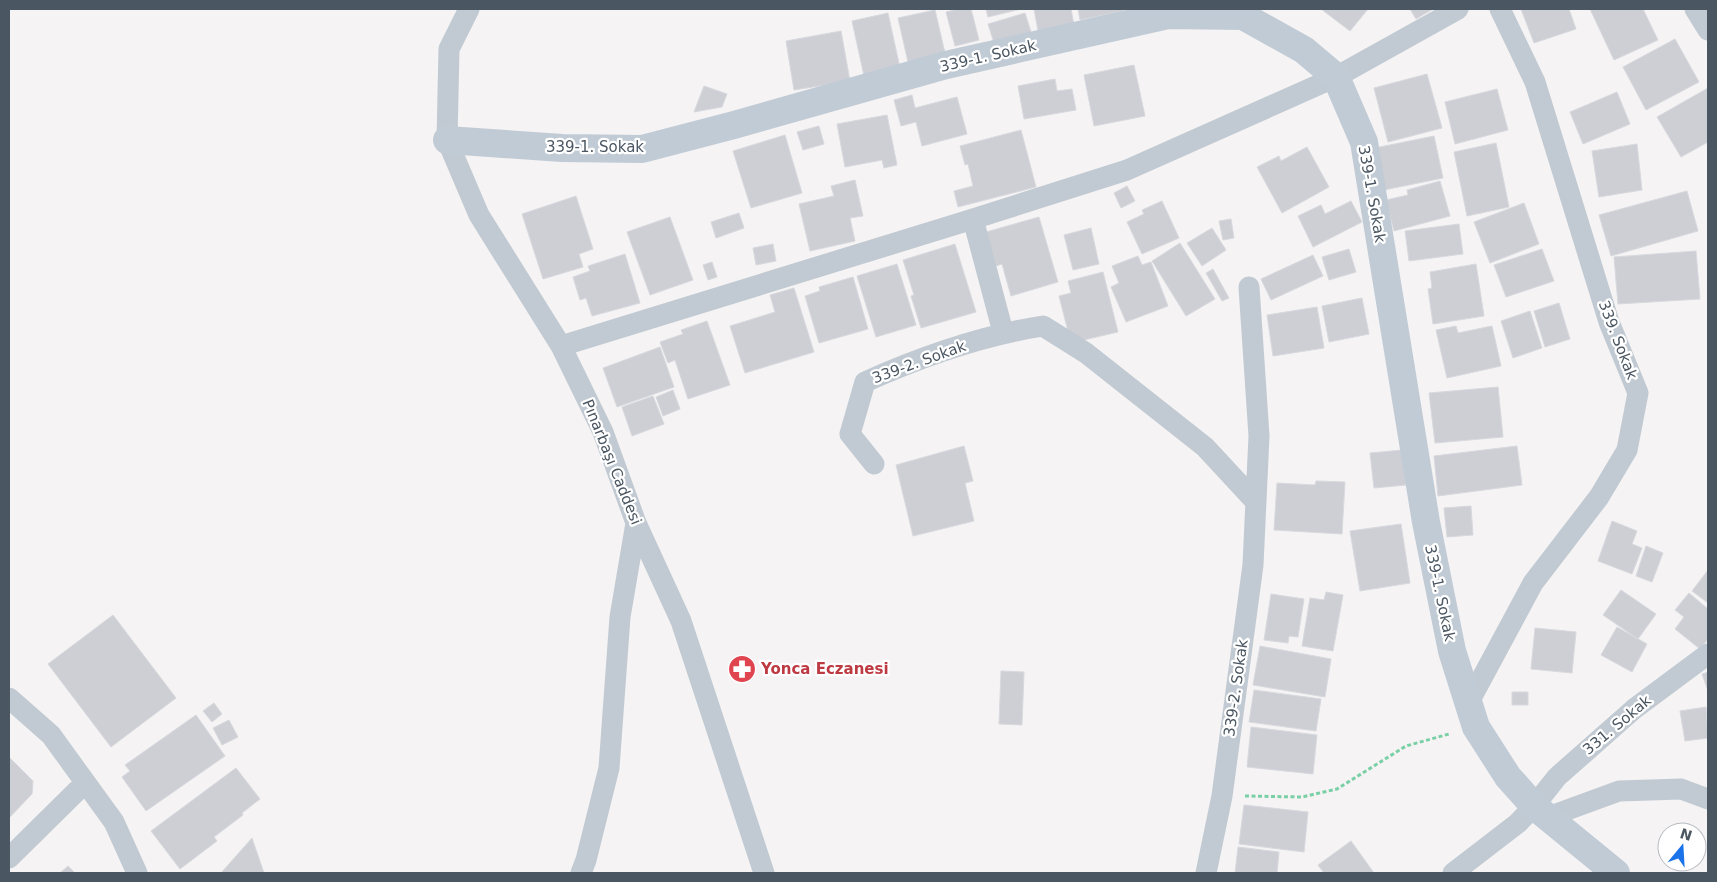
<svg xmlns="http://www.w3.org/2000/svg" width="1717" height="882" viewBox="0 0 1717 882" font-family="'DejaVu Sans',sans-serif">
  <style>
    .building { fill: #cdcfd5; stroke: #d7d9de }
    .lines { fill: none; stroke-linecap: round; stroke-linejoin: round }
    .path { stroke: #7ad0a6; stroke-width: 3; stroke-dasharray: 4 2.5; stroke-linecap: butt }
    .street { stroke: #c1cad2; stroke-width: 21 }
    .secondary { stroke: #c1cbd6; stroke-width: 28 }
    .labels { text-anchor: middle; dominant-baseline: central; stroke-width: 4.5; stroke-linejoin: round; paint-order: stroke }
    .street-label { font-size: 15px; fill: #4a5661; stroke: #fff }
    .health-label { font-size: 15px; font-weight: bold; fill: #be3a42; stroke: #fff; text-anchor: start }
  </style>
  <rect width="100%" height="100%" fill="#f5f3f3"/>
  <!-- building -->
  <path class="building" d="M958,9H971L979,40L955,46L946,12Z
    M986,9H1021L988,17Z
    M1034,9H1071L1074,25L1038,31Z
    M1078,9H1124L1123,11L1080,20Z
    M1321,9H1368L1350,31Z
    M1410,9H1433L1416,19Z
    M1521,9H1569L1576,29L1534,43Z
    M1590,9H1643L1658,40L1614,60Z
    M935,10L945,53L908,62L898,18Z
    M888,13L900,68L864,76L852,21Z
    M1025,13L1032,35L995,46L988,24Z
    M841,31L850,81L794,90L786,41Z
    M1675,39L1699,82L1646,110L1623,67Z
    M1134,65L1145,116L1094,126L1084,75Z
    M1427,74L1442,128L1388,142L1374,88Z
    M1055,79L1057,91L1072,89L1076,110L1024,119L1018,86Z
    M704,86L727,94L722,107L694,112Z
    M1708,88V142L1681,157L1657,117Z
    M1497,89L1508,130L1455,144L1445,102Z
    M1617,92L1630,124L1583,144L1570,112Z
    M912,95L915,108L957,97L967,134L922,146L916,122L901,126L894,100Z
    M887,115L897,165L884,168L882,160L845,167L837,124Z
    M819,126L824,144L803,150L797,132Z
    M1021,130L1036,187L958,207L954,191L973,186L968,164L965,165L960,146Z
    M785,135L802,193L751,208L733,151Z
    M1434,136L1443,178L1384,190L1375,148Z
    M1496,143L1509,207L1467,216L1454,152Z
    M1637,144L1642,190L1599,197L1592,151Z
    M1307,147L1329,187L1282,213L1257,167L1279,156L1281,161Z
    M855,180L863,216L850,218L855,241L810,251L799,204L834,196L831,186Z
    M1440,181L1450,216L1394,231L1386,200L1408,195L1407,190Z
    M1127,186L1135,201L1121,208L1114,193Z
    M1687,191L1698,231L1611,256L1599,215Z
    M576,196L593,249L579,254L583,267L543,279L522,214Z
    M1162,201L1179,238L1142,254L1127,222L1144,214L1142,210Z
    M1351,201L1362,222L1313,247L1298,216L1321,205L1325,214Z
    M1524,203L1539,244L1490,263L1474,222Z
    M739,213L744,228L716,238L711,222Z
    M670,217L693,280L650,295L627,232Z
    M1039,217L1058,282L1011,296L1002,264L996,266L986,232Z
    M1231,219L1234,238L1223,240L1219,221Z
    M1459,224L1463,254L1409,261L1405,231Z
    M1091,228L1099,264L1073,270L1064,235Z
    M1212,228L1226,250L1202,266L1187,243Z
    M1180,243L1215,299L1186,316L1152,261Z
    M773,244L776,261L756,265L753,248Z
    M955,244L976,312L921,328L911,296L914,295L903,260Z
    M1349,249L1356,272L1329,280L1322,257Z
    M1542,249L1554,281L1506,297L1494,265Z
    M1696,251L1700,299L1618,304L1614,257Z
    M625,254L640,303L592,316L586,298L580,300L573,277L590,271L588,266Z
    M1313,255L1323,276L1271,300L1261,279Z
    M1138,256L1142,265L1151,262L1168,306L1126,322L1111,287L1119,283L1112,266Z
    M712,262L717,277L708,280L703,265Z
    M897,264L916,325L876,337L857,276Z
    M1476,264L1484,316L1433,324L1428,289L1432,288L1430,272Z
    M1213,269L1229,298L1222,301L1206,273Z
    M1103,272L1118,332L1071,343L1059,296L1071,293L1068,281Z
    M853,277L868,329L819,343L805,296L820,291L819,287Z
    M794,288L814,352L745,373L730,326L775,312L770,295Z
    M1362,298L1369,334L1329,342L1322,306Z
    M1559,303L1570,339L1545,347L1534,311Z
    M1317,307L1324,348L1273,356L1267,315Z
    M1530,311L1542,348L1513,358L1501,321Z
    M707,321L730,385L688,399L675,360L668,363L660,342L683,334L681,330Z
    M1456,326L1458,333L1492,326L1501,366L1447,378L1436,330Z
    M660,347L674,387L617,407L603,368Z
    M1498,387L1503,437L1435,443L1429,393Z
    M673,390L680,409L663,416L656,397Z
    M653,396L664,424L632,436L622,407Z
    M964,446L973,481L965,483L974,521L913,536L896,465Z
    M1517,446L1522,485L1438,496L1434,456Z
    M1402,450L1406,485L1374,488L1370,453Z
    M1316,481L1345,482L1342,534L1274,530L1277,483L1315,485Z
    M1471,506L1473,535L1447,537L1444,508Z
    M1612,521L1637,531L1632,544L1642,548L1632,574L1598,561Z
    M1401,524L1410,583L1360,591L1350,531Z
    M1646,546L1663,553L1652,582L1636,576Z
    M1708,570V603L1692,591Z
    M1621,590L1656,614L1638,639L1603,615Z
    M1326,592L1343,595L1333,651L1302,646L1310,598L1324,600Z
    M1689,593L1708,609V639L1700,649L1675,629L1684,617L1675,610Z
    M1271,594L1304,599L1298,637L1289,636L1288,643L1264,640Z
    M113,615L176,698L111,747L48,664Z
    M1617,627L1647,644L1632,672L1601,655Z
    M1535,628L1576,632L1572,673L1531,669Z
    M1260,646L1331,659L1325,697L1253,685Z
    M1001,671L1024,672L1022,725L999,724Z
    M1708,672V691L1702,674Z
    M1254,690L1321,699L1316,731L1249,722Z
    M1512,692H1528V705H1512Z
    M214,703L222,714L212,722L203,711Z
    M1706,707L1708,738L1685,741L1680,711Z
    M196,715L225,756L146,811L122,777L130,771L125,765Z
    M229,720L238,737L222,745L213,728Z
    M1251,727L1317,735L1313,774L1247,767Z
    M9,757L33,781L32,794L9,818Z
    M236,768L260,799L242,813L243,815L214,837L217,841L180,869L151,831Z
    M1244,805L1308,812L1304,852L1239,844Z
    M252,838L264,873H221Z
    M1351,841L1374,873H1324L1318,865Z
    M1238,847L1279,852L1277,873H1235Z
    M68,866L75,873H60Z"/>
  <g class="lines">
    <!-- path -->
    <path class="path" d="M1245,796L1302,797L1337,789L1406,746L1449,734"/>
    <!-- street -->
    <path class="street" d="M469,9L449,49L447,140L479,215L561,346L603,432L636,523L681,621L764,873
      M1695,9L1708,30
      M973,219L1003,332
      M561,346L973,219L1127,170L1336,77L1458,9
      M874,464L850,434L865,382C923,356 980,336 1043,326L1086,353L1205,447L1256,502
      M9,698L51,735L114,822L137,873
      M1469,702L1533,583L1599,497L1627,450L1638,393L1609,322L1535,82L1500,9
      M1548,817L1619,791L1681,789L1708,799
      M9,858L85,783
      M581,873L586,860L609,768L620,617L636,523
      M1206,873L1222,796L1253,565L1259,436L1249,287
      M1453,873L1518,823L1534,806L1557,777L1634,709L1708,654"/>
    <!-- secondary -->
    <path class="secondary" d="M447,140L562,148L642,149L734,125L946,65L1168,15L1243,16L1304,50L1336,77L1364,142L1426,522L1452,651L1476,727L1508,777L1534,806L1616,873"/>
  </g>
  <!-- icons -->
  <defs>
    <g id="pharmacy-disc" transform="scale(1.4375)"><circle r="9.5" fill="#e0444e" stroke="#fff"/><path d="M-2-6h4v4h4v4h-4v4h-4v-4h-4v-4h4Z" fill="#fff"/></g>
  </defs>
  <g fill-rule="evenodd">
    <use href="#pharmacy-disc" x="742" y="669"/>
  </g>
  <g class="labels">
    <!-- street labels -->
    <g class="street-label">
      <text transform="translate(988 56) rotate(-13)">339-1. Sokak</text>
      <text x="595" y="147">339-1. Sokak</text>
      <text transform="translate(1372 194) rotate(80)">339-1. Sokak</text>
      <text transform="translate(1618 340) rotate(69)">339. Sokak</text>
      <text transform="translate(919 362) rotate(-20)">339-2. Sokak</text>
      <text transform="translate(612 462) rotate(68)">Pınarbaşı Caddesi</text>
      <text transform="translate(1440 593) rotate(78)">339-1. Sokak</text>
      <text transform="translate(1236 688) rotate(-82)">339-2. Sokak</text>
      <text transform="translate(1617 725) rotate(-40)">331. Sokak</text>
    </g>
    <!-- health labels -->
    <g class="health-label">
      <text x="761" y="669">Yonca Eczanesi</text>
    </g>
  </g>
  <!-- border -->
  <rect width="1717" height="882" fill="none" stroke="#4a5661" stroke-width="20"/>
  <!-- north arrow -->
  <g transform="translate(1682 847) rotate(18)"><circle r="24" fill="#ffffff" stroke="#b7bbc0"/>
  <path d="M0-4L9 19L0 12L-9 19Z" fill="#1a73e8"/>
  <text y="-8" font-size="14" font-weight="bold" text-anchor="middle" fill="#4a5661">N</text>
  </g>
</svg>
